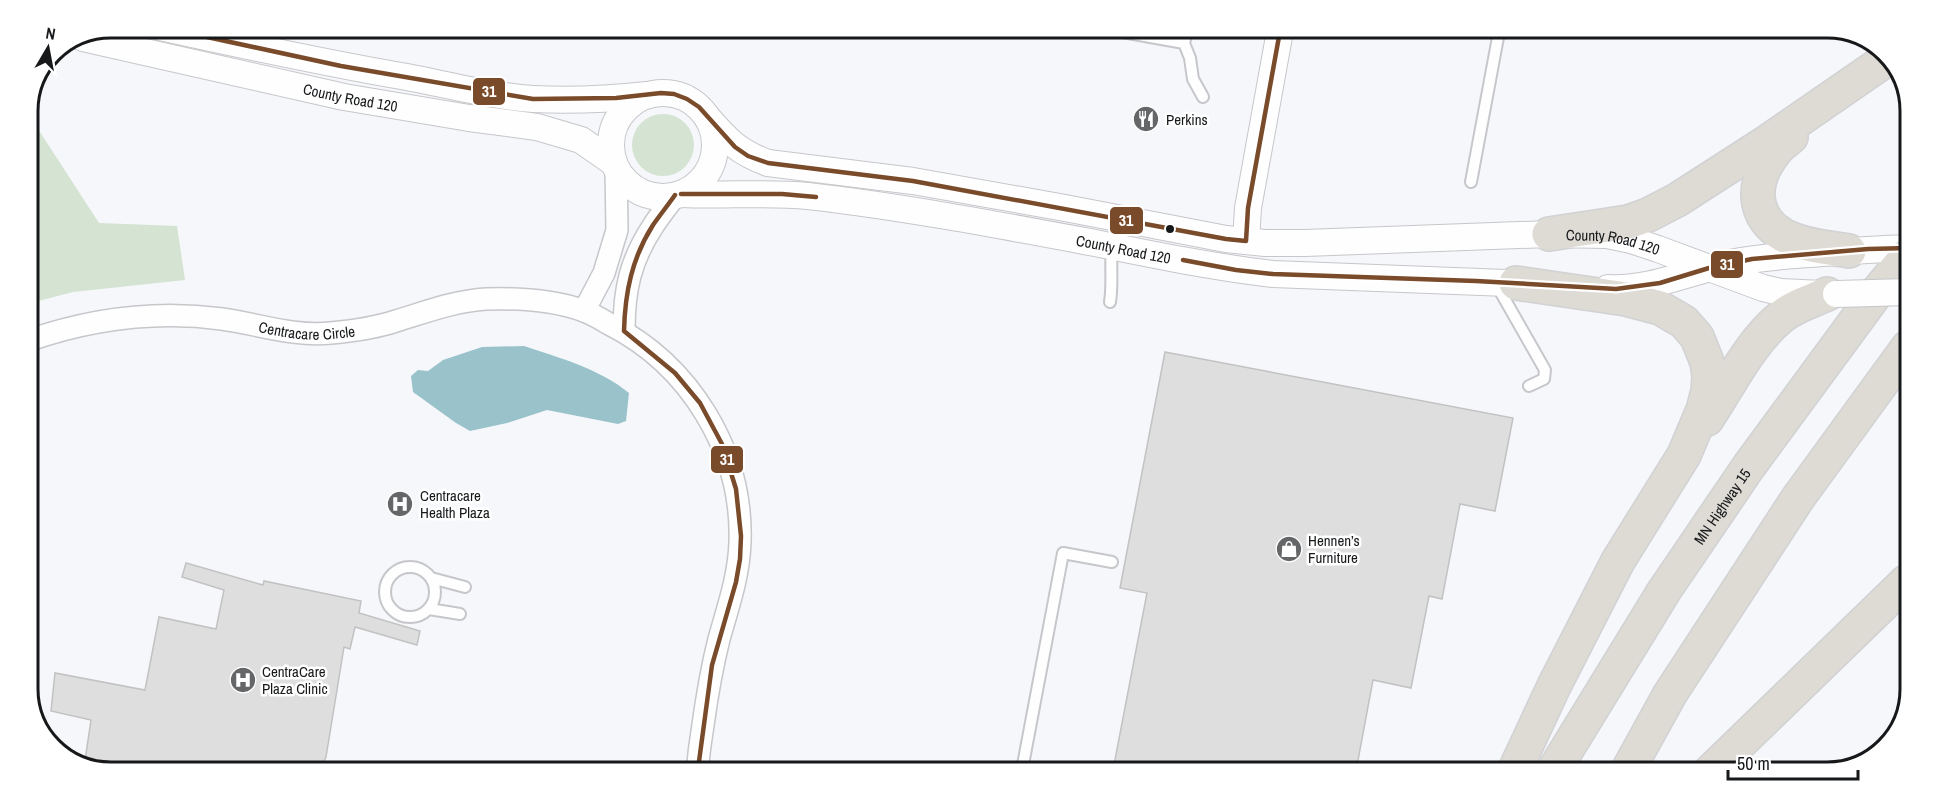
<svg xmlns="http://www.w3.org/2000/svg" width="1938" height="800" viewBox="0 0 1938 800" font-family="'Archivo Narrow',sans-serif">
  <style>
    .green { fill: #d4e3d2 }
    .water { fill: #99c2cb }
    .building { fill: #dedede; stroke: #c2c2c3; stroke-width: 1.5 }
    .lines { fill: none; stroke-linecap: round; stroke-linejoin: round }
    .service-casing { stroke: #c6c7ca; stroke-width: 14 }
    .minor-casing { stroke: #c6c7ca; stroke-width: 24 }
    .tertiary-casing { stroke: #c6c7ca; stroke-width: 28 }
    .trunk-casing { stroke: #d1d2d4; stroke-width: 36 }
    .service { stroke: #fefefe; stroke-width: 10 }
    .minor { stroke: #fefefe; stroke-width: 21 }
    .tertiary { stroke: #fefefe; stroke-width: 26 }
    .trunk { stroke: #dedad4; stroke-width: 33 }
    .tertiary-bridge-casing { stroke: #c6c7ca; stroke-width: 28; stroke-linecap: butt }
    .tertiary-bridge { stroke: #fefefe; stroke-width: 26 }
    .bus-1-casing { stroke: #fff; stroke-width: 9 }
    .bus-1 { stroke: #7a4b2a; stroke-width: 4.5 }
    .bus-dot { fill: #16181a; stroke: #fff; stroke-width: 2 }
    .labels { text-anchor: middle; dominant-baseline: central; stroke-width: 5; stroke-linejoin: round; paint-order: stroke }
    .street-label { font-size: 15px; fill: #16181a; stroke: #fff }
    .poi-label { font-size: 15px; fill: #16181a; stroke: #fff; text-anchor: start }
    .rim { fill: none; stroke: #16181a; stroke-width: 3 }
    .line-badge { stroke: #fff; stroke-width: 2 }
    .badge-label { font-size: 16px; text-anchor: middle; font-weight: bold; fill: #fff }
  </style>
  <rect width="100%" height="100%" fill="#f5f7fa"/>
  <!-- green -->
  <path class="green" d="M27,112L99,223L177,226L185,280L73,292L27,304Z
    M632 145a31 31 0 1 1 62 0a31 31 0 1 1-62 0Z"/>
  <!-- water -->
  <path class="water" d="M524,346C560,358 600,369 629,393L626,421L618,424L547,410L507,423L470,431L456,423L413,392L411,376L418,370L428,371L443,360L482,347Z"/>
  <!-- building -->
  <path class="building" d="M1165,352L1513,418L1495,511L1460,504L1442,599L1429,596L1411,688L1373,680L1356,771L1113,770L1147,593L1120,588Z
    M186,563L263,585L264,581L361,601L359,613L420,631L417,645L355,627L350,649L344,647L326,757L321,768L84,767L91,720L51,711L55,673L145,690L159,617L216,629L224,590L182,577Z"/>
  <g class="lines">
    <!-- service casing -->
    <g class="service-casing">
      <path id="service" d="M1117,31L1184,43
        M1187,31L1184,43L1190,58L1193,79L1203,97
        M1471,182L1499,32
        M1496,284L1545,370L1544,379L1529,386
        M1110,302C1113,283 1110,266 1112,247
        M385 592a25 25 0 1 1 50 0a25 25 0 1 1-50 0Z
        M431,578L465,587
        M429,609L460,614
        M1022,770L1063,553L1112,562"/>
    </g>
    <!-- minor casing -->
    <g class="minor-casing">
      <g id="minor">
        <path d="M584,311L604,273L617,230L616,167"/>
        <path d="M624,331C624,290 630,261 653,226C660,215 668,206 675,195"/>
        <path id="s1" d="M27,341C90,319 155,310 222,319C258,324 294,337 331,333C353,331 375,328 396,321C426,312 454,301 486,299C518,298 554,300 584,311C593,314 601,319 609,324C690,365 743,451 740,542C739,576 728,607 719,639C712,667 707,696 703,725C701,740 698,754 698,769"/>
      </g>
    </g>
    <!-- tertiary casing -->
    <g class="tertiary-casing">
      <g id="tertiary">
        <path d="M160,27C242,45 324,63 407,77C448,85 491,96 533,99C571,101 610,99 647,95"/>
        <path id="s2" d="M83,38L344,97L469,118L537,127L581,140L614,163"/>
        <circle cx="663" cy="145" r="52"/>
        <path id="s3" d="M707,117C728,141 738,152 768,163L913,181L1065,208L1226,239L1265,243H1305L1549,234L1607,235L1631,240L1658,249L1763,288L1781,292L1822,294"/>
        <path id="s4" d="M681,194C723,196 765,192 808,196C904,207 999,225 1095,243C1154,255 1213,267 1273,274L1535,284"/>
        <path d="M1246,241L1248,208L1280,31"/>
        <path d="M1608,288C1650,290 1689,272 1730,263C1756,258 1781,256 1808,254C1842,252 1875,249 1909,248"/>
      </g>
    </g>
    <!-- trunk casing -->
    <g class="trunk-casing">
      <g id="trunk">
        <path d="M1791,137C1785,142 1778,147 1774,153C1748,186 1753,225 1794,240C1812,247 1831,248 1849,251"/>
        <path d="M1549,234L1628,222L1648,215L1677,200L1764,144L1890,57"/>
        <path d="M1707,419C1729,386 1750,342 1781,317C1794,306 1812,301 1827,294"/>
        <path d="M1514,772L1554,686L1618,561L1684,455L1703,410L1708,391L1709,376L1707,362L1697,337L1684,322L1660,308L1626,299L1516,283"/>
        <path id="s5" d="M1553,772L1664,591L1749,466L1877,292L1909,254"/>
        <path d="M1627,772L1670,694L1798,498L1908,347"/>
        <path d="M1709,773L1906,582"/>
      </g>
    </g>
    <!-- service -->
    <use href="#service" class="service"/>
    <!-- minor -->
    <use href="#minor" class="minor"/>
    <!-- tertiary -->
    <use href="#tertiary" class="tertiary"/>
    <!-- trunk -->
    <use href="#trunk" class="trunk"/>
    <!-- tertiary-bridge casing -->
    <g class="tertiary-bridge-casing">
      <path id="tertiary-bridge" d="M1836,294L1909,292"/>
    </g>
    <!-- tertiary-bridge -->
    <use href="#tertiary-bridge" class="tertiary-bridge"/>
    <!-- bus-1 casing -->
    <g class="bus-1-casing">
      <path id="bus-1" d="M161,27L341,66L533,99L616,98L661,93L674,94L687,99L699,107L735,147L748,156L768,163L913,181L1226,239L1246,241L1248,208L1280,31
        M681,194H782L816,197
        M675,195C668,205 660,215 653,225C632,258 625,292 624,331L675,373L700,403L722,444L736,489L741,536L740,559L736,582L712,665L698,769
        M1183,260L1236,270L1273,274L1476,281L1616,289L1660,283L1709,268L1752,259L1868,249L1909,248"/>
    </g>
    <!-- bus-1 -->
    <use href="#bus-1" class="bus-1"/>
  </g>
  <!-- icons -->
  <defs>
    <g id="restaurant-disc" transform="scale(1.35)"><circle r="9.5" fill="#646668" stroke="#fff"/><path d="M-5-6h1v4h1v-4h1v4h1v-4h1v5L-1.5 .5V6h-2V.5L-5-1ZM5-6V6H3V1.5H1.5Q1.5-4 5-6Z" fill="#fff"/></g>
    <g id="hospital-disc" transform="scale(1.35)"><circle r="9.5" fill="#646668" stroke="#fff"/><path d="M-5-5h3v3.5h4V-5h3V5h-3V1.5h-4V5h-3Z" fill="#fff"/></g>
    <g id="shop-disc" transform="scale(1.35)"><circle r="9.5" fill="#646668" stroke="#fff"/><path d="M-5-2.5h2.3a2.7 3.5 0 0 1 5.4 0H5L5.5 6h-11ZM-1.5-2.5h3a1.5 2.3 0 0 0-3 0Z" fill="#fff"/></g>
  </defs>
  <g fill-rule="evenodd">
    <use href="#restaurant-disc" x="1146" y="119"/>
    <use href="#hospital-disc" x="400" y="504"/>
    <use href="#shop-disc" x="1289" y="549"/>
    <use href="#hospital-disc" x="243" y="680"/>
  </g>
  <!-- markers -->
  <circle class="bus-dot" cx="1170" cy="229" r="5"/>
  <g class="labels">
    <!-- street labels -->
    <g class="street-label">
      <text stroke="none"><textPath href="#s2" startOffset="274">County Road 120</textPath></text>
      <text stroke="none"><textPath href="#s3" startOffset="930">County Road 120</textPath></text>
      <text stroke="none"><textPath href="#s4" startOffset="447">County Road 120</textPath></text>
      <text stroke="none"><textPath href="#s1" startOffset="284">Centracare Circle</textPath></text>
      <text stroke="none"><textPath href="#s5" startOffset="315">MN Highway 15</textPath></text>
    </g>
    <!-- poi labels -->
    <g class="poi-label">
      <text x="1166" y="119">Perkins</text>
      <text x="420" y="495">Centracare<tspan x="420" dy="17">Health Plaza</tspan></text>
      <text x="1308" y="540">Hennen’s<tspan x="1308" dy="17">Furniture</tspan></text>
      <text x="262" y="671">CentraCare<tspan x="262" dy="17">Plaza Clinic</tspan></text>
    </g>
  </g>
  <!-- crop -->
  <path d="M0 0H1938V800H0ZM111 38H1827A73 73 0 0 1 1900 111V689A73 73 0 0 1 1827 762H111A73 73 0 0 1 38 689V111A73 73 0 0 1 111 38Z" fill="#fff" fill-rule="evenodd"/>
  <path class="rim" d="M111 38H1827A73 73 0 0 1 1900 111V689A73 73 0 0 1 1827 762H111A73 73 0 0 1 38 689V111A73 73 0 0 1 111 38Z"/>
  <g class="line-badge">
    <rect x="472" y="77" width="34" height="29" rx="6" fill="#7a4b2a"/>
    <rect x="1109" y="206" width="35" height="29" rx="6" fill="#7a4b2a"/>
    <rect x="1710" y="250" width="34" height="29" rx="6" fill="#7a4b2a"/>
    <rect x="710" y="445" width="34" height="29" rx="6" fill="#7a4b2a"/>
  </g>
  <g class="badge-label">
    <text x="489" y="97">31</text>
    <text x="1126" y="226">31</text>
    <text x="1727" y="270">31</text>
    <text x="727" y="465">31</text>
  </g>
  <!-- north arrow -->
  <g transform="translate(48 48) rotate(10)" stroke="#ffffff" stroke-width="4.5" paint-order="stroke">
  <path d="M0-4.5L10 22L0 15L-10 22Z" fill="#16181a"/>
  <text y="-9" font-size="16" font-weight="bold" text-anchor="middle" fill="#16181a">N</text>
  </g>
  <!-- scale -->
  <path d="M1728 770v9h130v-9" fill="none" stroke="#16181a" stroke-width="3"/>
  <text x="1737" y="770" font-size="18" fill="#16181a" stroke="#ffffff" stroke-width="4.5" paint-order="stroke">50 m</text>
</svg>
